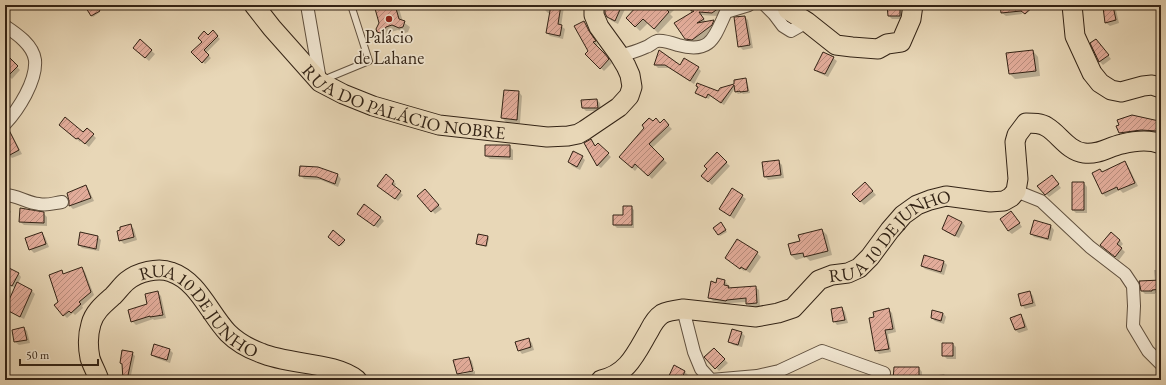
<svg xmlns="http://www.w3.org/2000/svg" width="1166" height="385" viewBox="0 0 1166 385" font-family="'EB Garamond',serif">
  <style>
    .shadow { fill: #0003 }
    .building { fill: url(#building-hatch); stroke: #332315 }
    .lines { fill: none; stroke-linecap: round; stroke-linejoin: round }
    .service-casing { stroke: #60503e; stroke-width: 8 }
    .minor-casing { stroke: #60503e; stroke-width: 14 }
    .primary-casing { stroke: #332315; stroke-width: 21 }
    .service { stroke: #f0e5d0; stroke-width: 6 }
    .minor { stroke: #f0e5d0; stroke-width: 12 }
    .primary { stroke: #e8d7b7; stroke-width: 19 }
    .poi-dot { fill: #8f2418; stroke: #f0e5d0; stroke-width: 1.5 }
    .labels { text-anchor: middle; dominant-baseline: central; stroke-width: 3.5; stroke-linejoin: round; paint-order: stroke }
    .poi-label { font-size: 18px; fill: #332315; stroke: #f0e5d0 }
    .street-label { font-size: 18px; fill: #332315; stroke: #f0e5d0 }
  </style>
  <defs>
    <pattern id="building-hatch" width="6" height="6" patternUnits="userSpaceOnUse"><rect width="6" height="6" fill="#e2ac9a"/><path d="M-1 1l2-2M0 6l6-6M5 7l2-2" fill="none" stroke="#b88c7c"/></pattern>
  </defs>
  <rect width="100%" height="100%" fill="#e8d7b7"/>
  <filter id="stains"><feTurbulence type="fractalNoise" baseFrequency=".005" numOctaves="4"/><feColorMatrix values="0 0 0 0 .2 0 0 0 0 .09 0 0 0 0 .02 0 0 0 .5 -.17"/></filter>
  <radialGradient id="worn" r=".72"><stop offset=".6" stop-color="#630" stop-opacity="0"/><stop offset="1" stop-color="#630" stop-opacity=".3"/></radialGradient>
  <!-- shadow -->
  <path class="shadow" d="M93,5H96L100,12L93,17L91,15Z
    M375,5H398L403,22L410,27L408,32L405,33L398,30L391,32L389,37L386,38L384,37L378,31L380,23Z
    M545,5H562L564,7L561,26L565,29L563,39L550,36L547,33L551,14L548,13L545,10Z
    M605,5H627L618,24L612,21L608,17Z
    M639,5H679L670,14L673,17L658,33L648,23L640,31L627,18Z
    M702,5H734L717,16L701,15L707,23L714,22L717,25L716,29L697,43L690,42L686,38L676,23L703,7Z
    M888,5H903V19H892L889,16Z
    M1001,5H1020L1022,14L1006,16L1002,13Z
    M1113,7L1116,10L1119,23L1110,26L1106,23Z
    M745,17L748,20L753,48L743,50L739,46Z
    M584,22L587,25L592,36L598,45L595,46L608,58L612,63L604,71L586,54L589,51Z
    M213,32L220,39L206,53L211,58L205,64L193,52Z
    M140,41L155,54L149,61L134,48Z
    M1092,43H1099L1111,59L1103,65L1100,62Z
    M660,51L680,66L698,68L701,71L694,84L669,68H658L655,65Z
    M1033,51L1038,57L1040,76L1015,79L1010,74L1007,54Z
    M1160,54H1161V67L1157,63Z
    M5,55L20,70L12,79L5,73Z
    M833,58L837,61L828,77L819,73L816,70Z
    M745,79L747,81L750,93L743,94L742,93L738,94L736,92L735,88L724,105L710,96L709,99L698,95L696,93L699,88L697,86L719,93L721,89L735,84Z
    M519,92L522,96L520,123L506,122L502,118Z
    M597,100L600,103L601,111H586L583,108Z
    M1132,116L1159,122L1161,124V134L1123,136L1120,133L1117,126Z
    M664,121L672,129L652,148L667,163L652,179L639,166L635,171L623,160L653,123L660,124Z
    M64,128L83,134L93,135L96,138L89,147L81,140L80,142Z
    M9,132L12,135L22,154L12,158L9,155L5,148V134Z
    M591,140L596,146L598,144L611,157L601,168L597,165Z
    M509,146L513,150V160L490,159L486,156Z
    M717,154L730,166L712,185L702,176L708,170Z
    M582,157L585,160L580,170L572,166L569,162Z
    M778,161L782,165L784,178L768,180L765,176Z
    M1125,162L1128,166L1138,186L1123,193L1120,190L1106,197L1103,194L1102,173Z
    M318,168L338,175L341,179L338,187L321,180L304,179L300,175Z
    M1055,180L1061,188L1049,197L1039,187Z
    M394,182L396,184L394,187L403,195L398,201L381,188Z
    M1073,183H1084L1087,187V213H1076L1073,210Z
    M86,186L89,190L94,201L73,209L70,206V201Z
    M869,187L876,195L864,205L854,194Z
    M428,194L442,209L435,214L419,196Z
    M742,196L746,199L734,219L720,209Z
    M5,205L11,212L5,217Z
    M631,207L634,210V228H617L614,225L624,216Z
    M43,213L47,217V226L24,225L20,222Z
    M1015,216L1022,227L1012,234L1008,231Z
    M361,217H380L384,221L378,228Z
    M962,222L965,226L959,238L946,232L943,229Z
    M130,225L134,229L137,240L124,244L120,240Z
    M722,225L727,232L720,236L714,228Z
    M1051,226L1054,230L1051,241L1034,237L1031,233Z
    M822,230L827,235L832,255L810,261L806,257L796,260L791,255L789,245L801,242Z
    M333,232L345,242L341,246L330,236Z
    M42,233L45,237L49,247L34,253L30,249Z
    M479,235L488,237L489,238L487,247L479,245L477,243Z
    M98,237L101,240L99,251L82,248L79,245Z
    M737,240L757,253L761,257L750,273L745,270L744,271L726,258Z
    M1120,240L1123,244L1120,247L1125,252L1119,260L1105,249Z
    M944,262L947,265L944,275L925,269L922,266Z
    M82,268L85,272L94,295L82,306L83,308L75,315L73,313L67,318L64,315L59,302L62,272L65,275Z
    M1154,270H1161V292L1155,293V294H1145L1142,291L1155,281Z
    M18,273L21,277L18,284L32,291L35,294L24,319L9,312L6,309L15,288L5,283V274Z
    M718,280L725,281L728,285V287L730,288L755,287L759,290L760,307H751L747,304V302L730,303V304L713,301L709,297L717,284Z
    M1030,292L1033,296L1036,306L1025,309L1022,305Z
    M158,293L161,296L166,318L154,320L153,319L136,325L132,321Z
    M842,308L845,312L848,323L837,325L834,321Z
    M888,309L892,313L896,332L888,334L891,352L879,354L876,350V318Z
    M943,313L946,317L944,324L935,321L932,318Z
    M1020,315L1024,319L1028,330L1019,333L1015,330Z
    M24,328L27,331L30,343L19,345L15,342Z
    M742,333L745,336L742,347L733,345L729,341Z
    M528,339L532,343L534,350L522,354L519,350Z
    M953,344L956,347V359H947L943,355Z
    M155,346L170,350L173,353L170,363L156,358L152,355Z
    M714,349L728,363L719,371L706,357Z
    M132,353L135,356L130,380H124L123,365L121,363Z
    M469,358L472,361L474,369L459,373V375L458,374Z
    M919,368L922,372V378L944,374L947,378L948,380H894Z
    M475,371V374L461,377L459,375Z
    M684,371L688,375L686,380H670Z
    M161,375L165,380H156Z"/>
  <!-- building -->
  <path class="building" d="M91,5H96L100,11L91,16L86,8Z
    M374,5H395L399,19L405,21L403,27L399,28L392,25L386,27L383,32L380,33L377,32L376,29L379,23Z
    M551,5H561L558,24L562,25L560,36L546,33Z
    M605,5H622L615,21L607,17L605,13Z
    M638,5H670L666,9L669,12L654,29L643,19L635,27L626,18Z
    M691,5H723L712,13L699,12L704,19L697,23L714,20L712,25L692,40L685,39L674,23L694,11H691Z
    M887,5H900V16H888Z
    M1000,5H1035L1025,14L1021,11L1001,13Z
    M1113,6L1116,20L1105,23L1103,7Z
    M745,16L750,45L738,47L734,17Z
    M584,21L589,31L596,41L593,42L604,53L609,59L600,69L585,54L588,51L574,26Z
    M213,30L218,36L204,50L209,55L202,63L191,52L202,42L198,38L204,31L208,35Z
    M140,39L152,50L145,58L133,48Z
    M1096,39L1109,55L1099,62L1090,43Z
    M659,50L680,65L684,58L699,67L690,81L665,65H654Z
    M1033,50L1036,71L1009,74L1006,53Z
    M823,52L834,57L825,74L814,70Z
    M5,53L18,66L5,79Z
    M746,78L748,91L740,92V91L735,92L734,85L721,103L708,94L706,98L695,93L698,87L696,86L697,83L718,91L720,88L734,84V80Z
    M504,90L519,91L517,120L501,118Z
    M597,99L598,108H582L581,100Z
    M1132,115L1159,121L1157,131L1141,130L1119,133L1116,126L1119,125L1117,120Z
    M65,117L83,132L87,128L94,134L85,144L78,138L76,139L59,125Z
    M649,118L653,121L656,118L660,123L664,119L669,125L649,144L664,159L648,176L635,164L632,168L619,157L644,128L642,125Z
    M9,130L19,150L8,156L5,150V131Z
    M591,139L595,146L598,143L609,153L597,166L584,143Z
    M485,145H510V157L485,156Z
    M573,151L583,156L577,167L568,162Z
    M717,152L727,162L708,182L701,176L707,169L704,166Z
    M779,160L781,175L764,177L762,162Z
    M1125,161L1135,183L1118,190L1117,187L1102,194L1092,173L1100,169L1102,172Z
    M300,166L318,167L338,174L335,184L317,177L299,176Z
    M386,174L394,181L392,184L401,191L395,199L377,186Z
    M1052,175L1059,184L1045,195L1037,186Z
    M865,182L873,191L860,202L852,194Z
    M1072,182H1084V210H1072Z
    M86,185L91,198L69,206V201L67,193Z
    M732,188L743,195L730,216L719,209Z
    M425,189L439,205L431,212L417,196Z
    M364,204L381,217L374,226L357,214Z
    M623,206H632V225H613V215H623Z
    M20,208L44,212V223L19,222Z
    M1011,211L1020,223L1008,231L1000,219Z
    M948,215L962,222L955,236L942,229Z
    M1034,220L1051,225L1048,239L1030,234Z
    M721,222L726,230L718,235L713,228Z
    M131,224L134,237L119,241L117,231L120,230V227Z
    M822,229L828,251L804,257L803,253L791,255L788,244L800,241L798,235Z
    M333,230L345,240L339,246L328,237Z
    M42,232L46,244L29,250L25,238Z
    M80,232L98,236L96,249L78,245Z
    M1111,232L1120,240L1117,244L1122,248L1115,257L1100,245Z
    M478,234L488,236L486,246L476,244Z
    M737,239L758,252L746,270L741,267L740,269L725,258Z
    M924,255L944,261L941,272L921,266Z
    M7,267L19,273L12,286L5,282V272Z
    M82,267L91,292L79,302L81,304L71,313L69,311L63,316L54,305L58,302L49,275L62,270L63,274Z
    M717,278L725,280L724,285L729,286L728,288L756,286L757,303L746,304V298L727,300L726,301L708,298L711,281L716,283Z
    M1161,280V289L1152,290V291H1141L1139,281Z
    M17,282L32,290L20,317L5,309Z
    M158,291L163,315L150,317V316L131,322L128,310L147,304L145,294Z
    M1030,291L1033,303L1021,306L1018,294Z
    M842,307L845,320L833,322L831,309Z
    M889,308L893,329L885,330L889,349L875,351L869,318L874,317L873,312Z
    M932,310L943,313L941,321L931,318Z
    M1021,314L1025,327L1015,330L1010,318Z
    M24,327L27,340L14,342L12,330Z
    M732,329L742,332L738,345L728,342Z
    M529,338L531,347L518,351L515,342Z
    M942,343H953V356H942Z
    M154,344L170,349L167,360L151,355Z
    M714,348L725,359L715,369L704,357Z
    M122,350L133,352L127,380H123L122,364L120,363Z
    M469,357L473,371L457,374L453,360Z
    M674,365L685,371L681,380H667Z
    M894,367H919V380H893Z"/>
  <g class="lines">
    <!-- service casing -->
    <g class="service-casing">
      <path id="service" d="M323,80L369,61L351,5"/>
    </g>
    <!-- minor casing -->
    <g class="minor-casing">
      <path id="minor" d="M307,5L320,80
        M765,5L774,14L783,26L791,31L807,22
        M5,26C17,34 33,45 35,60C37,81 18,110 5,124
        M620,56C629,53 638,51 646,47C650,46 653,42 657,41C663,40 672,43 678,45C711,54 714,38 726,12L749,5
        M1016,191L1041,201L1090,247L1125,274L1133,286L1134,306L1133,326L1148,351L1161,364
        M5,195C17,195 27,203 39,204C47,206 54,203 62,202
        M683,309L694,352L701,369L711,380L757,376L779,371L822,351L884,373"/>
    </g>
    <!-- primary casing -->
    <g class="primary-casing">
      <g id="primary">
        <path id="s1" d="M254,5L272,28L320,82L343,94L373,106L439,125L547,137L568,136L578,134L585,130L619,107L629,96L632,87L630,75L626,66L620,56L599,27L594,15V5"/>
        <path d="M786,5L788,10L807,22L836,45L852,47L878,49L887,44L901,42L911,19L913,5"/>
        <path d="M1072,5L1075,36L1092,73L1100,83L1111,90L1121,92L1143,86L1152,85L1161,88"/>
        <path id="s2" d="M99,380C97,373 92,365 90,358C88,348 88,334 91,324C94,312 104,304 113,296C118,291 122,285 127,281C138,272 158,267 171,272C198,281 209,313 228,333C237,342 250,349 261,353C289,365 335,362 357,380"/>
        <path id="s3" d="M601,380C628,374 636,353 649,331C652,325 656,318 662,314C668,311 676,310 683,309L756,317L778,313L793,308L819,280L832,275L848,273L859,268L870,257L890,230L903,215L917,205L930,200L946,196L990,202L1004,201L1011,197L1016,191L1018,179L1015,142L1017,135L1026,123C1033,123 1041,123 1047,127C1059,134 1068,151 1084,153C1099,155 1108,147 1122,144C1134,141 1149,139 1161,144"/>
      </g>
    </g>
    <!-- service -->
    <use href="#service" class="service"/>
    <!-- minor -->
    <use href="#minor" class="minor"/>
    <!-- primary -->
    <use href="#primary" class="primary"/>
  </g>
  <!-- markers -->
  <circle class="poi-dot" cx="389" cy="19" r="4"/>
  <g class="labels">
    <!-- poi labels -->
    <g class="poi-label">
      <text x="389" y="36">Palácio<tspan x="389" dy="21">de Lahane</tspan></text>
    </g>
    <!-- street labels -->
    <g class="street-label">
      <text stroke="none"><textPath href="#s1" startOffset="188">RUA DO PALÁCIO NOBRE</textPath></text>
      <text stroke="none"><textPath href="#s3" startOffset="351">RUA 10 DE JUNHO</textPath></text>
      <text stroke="none"><textPath href="#s2" startOffset="205">RUA 10 DE JUNHO</textPath></text>
    </g>
  </g>
  <!-- margin -->
  <rect width="1166" height="385" fill="none" stroke="#e8d7b7" stroke-width="20"/>
  <rect x="6" y="6" width="1154" height="373" fill="none" stroke="#332315" stroke-width="2"/>
  <rect x="10" y="10" width="1146" height="365" fill="none" stroke="#332315"/>
  <!-- scale -->
  <path d="M20 359v6h78v-6" fill="none" stroke="#332315" stroke-width="2"/>
  <text x="26" y="359" font-size="12" fill="#332315" stroke="#f0e5d0" stroke-width="3" paint-order="stroke">50 m</text>
  <rect width="100%" height="100%" filter="url(#stains)"/>
  <rect width="100%" height="100%" fill="url(#worn)"/>
</svg>
